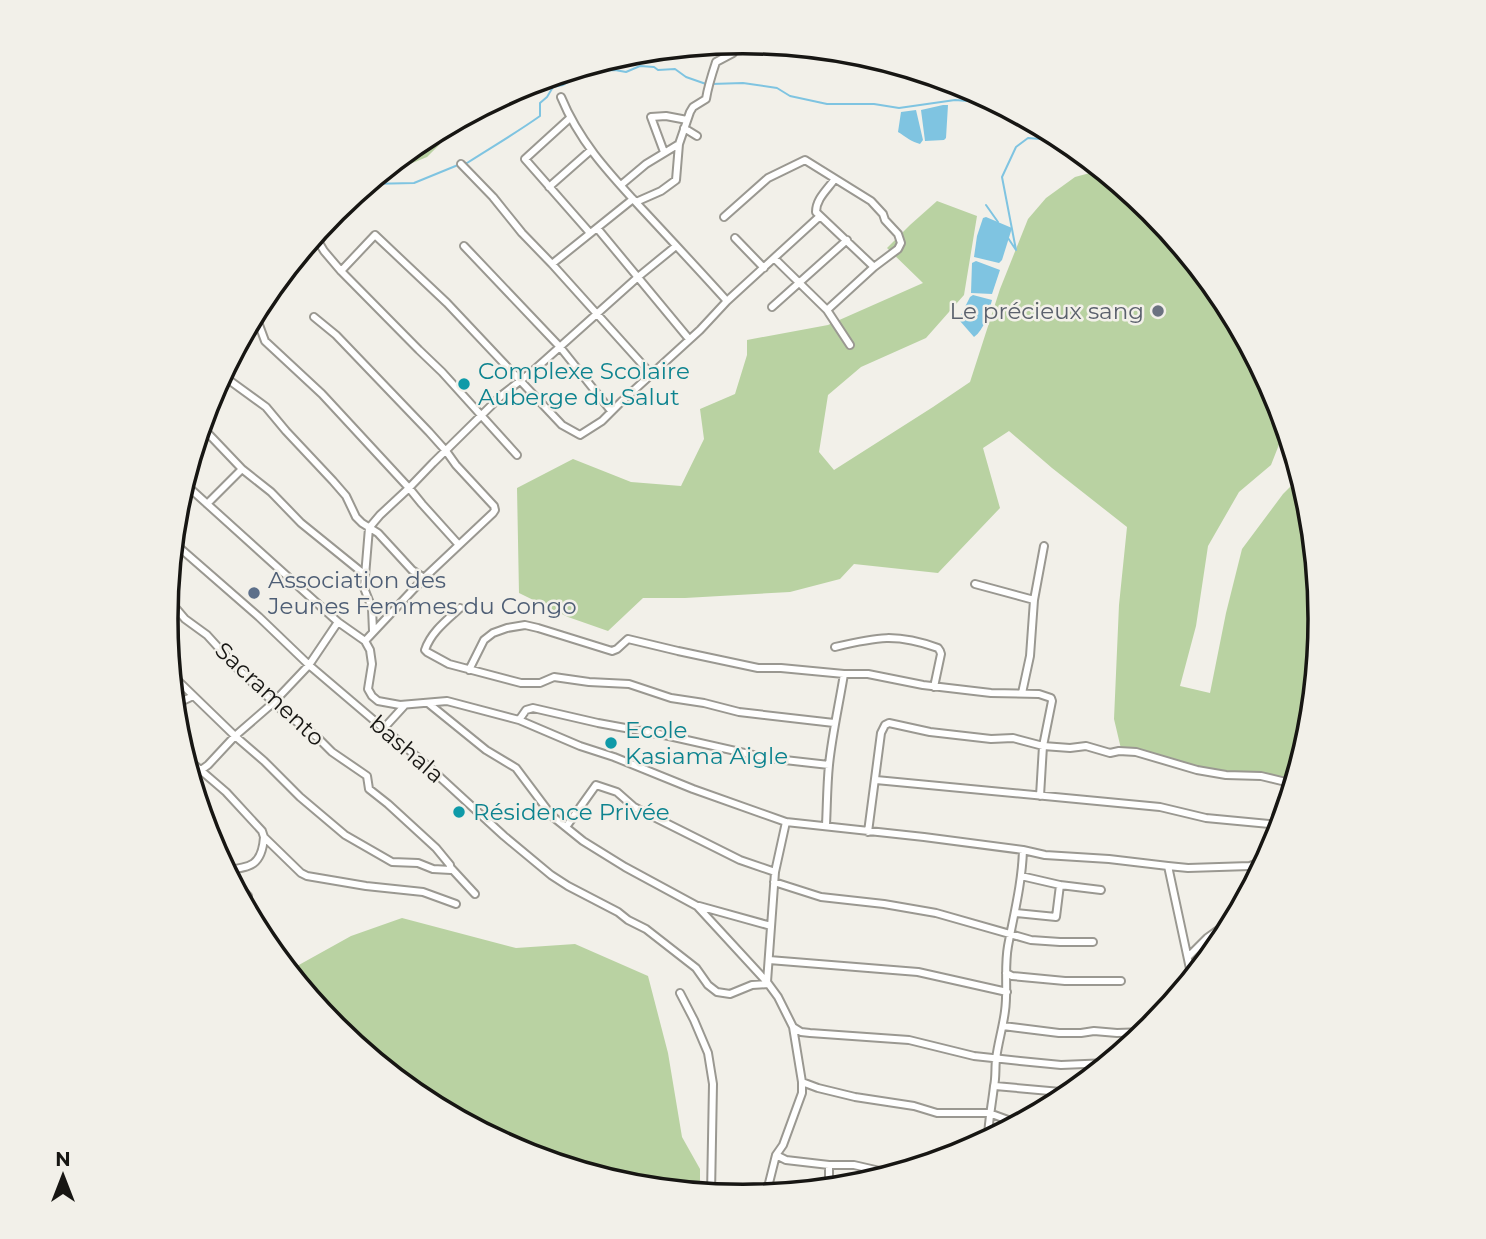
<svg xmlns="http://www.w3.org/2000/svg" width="1486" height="1239" viewBox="0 0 1486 1239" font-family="Montserrat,sans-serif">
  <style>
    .green { fill: #b9d2a2 }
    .water { fill: #7fc4e1 }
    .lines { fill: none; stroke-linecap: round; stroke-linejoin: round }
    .stream { stroke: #7fc4e1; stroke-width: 2 }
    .street-casing { stroke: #9a9891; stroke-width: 10 }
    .street { stroke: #fff; stroke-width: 6 }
    .worship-dot { fill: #6b7280; stroke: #f2f0e9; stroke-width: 2.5 }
    .culture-dot { fill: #0f9aa8; stroke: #f2f0e9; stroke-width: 2.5 }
    .service-dot { fill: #5c6f8a; stroke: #f2f0e9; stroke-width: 2.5 }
    .labels { text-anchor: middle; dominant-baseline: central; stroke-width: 5; stroke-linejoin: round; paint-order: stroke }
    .worship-label { font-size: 23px; fill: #5b616d; stroke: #f2f0e9; text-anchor: end }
    .culture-label { font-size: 23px; fill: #0d838f; stroke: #f2f0e9; text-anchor: start }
    .service-label { font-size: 23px; fill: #4e5e75; stroke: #f2f0e9; text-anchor: start }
    .street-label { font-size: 23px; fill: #171613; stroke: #f2f0e9 }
    .rim { fill: none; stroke: #171613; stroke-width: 3.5 }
  </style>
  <rect width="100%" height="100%" fill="#f2f0e9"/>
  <!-- green -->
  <path class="green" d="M433,133L440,144L427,157L410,164L391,168V165L422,139Z
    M1101,170L1152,211L1223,299L1277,399L1287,432L1282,437L1271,465L1239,492L1208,546L1196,626L1180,686L1210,693L1226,613L1242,549L1283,494L1300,477L1309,507L1320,620L1309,733L1294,784L1254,777L1189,770L1132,752L1122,753L1114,719L1119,605L1127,527L1052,468L1009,431L983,448L1000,508L938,573L854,564L840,579L790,592L685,598H643L608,631L568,617L519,593L517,488L573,459L631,482L681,486L704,439L700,409L735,394L747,355V340L828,325L923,283L887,248L910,225L937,201L977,216L964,295L926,338L861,367L828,395L819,452L834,470L933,407L970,382L1000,289L1028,219L1046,198L1075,177Z
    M402,918L516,948L575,944L648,976L668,1053L682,1137L700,1169V1193L630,1186L522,1153L422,1099L334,1028L288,971L351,936Z"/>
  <!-- water -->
  <path class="water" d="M943,105H948L946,138L944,140L925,141L921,110Z
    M916,110L923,140L920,144C912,142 906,137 898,132L901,112Z
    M986,217L1012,228L1002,260L999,263L974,257L977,236L983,218Z
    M976,261L1000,270L992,294L971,293L972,263Z
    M973,295L992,300C989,312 984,330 974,337L960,321V317L970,297Z"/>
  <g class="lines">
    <!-- stream -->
    <path class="stream" d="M711,84L743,83L777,88L790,96L827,104H874L899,108L955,100L995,103
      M463,163H467C492,147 516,133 540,116V103L547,97L553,87L563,85L588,71L615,70L626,72L640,66L654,67L658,70L675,69L686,77L706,84
      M368,184L414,183L458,165
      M986,205L998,222
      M1008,238L1016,250L1002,177L1016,147L1028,138L1066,141"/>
    <!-- street casing -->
    <g class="street-casing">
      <path id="street" d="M561,97C580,143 610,174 643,210C671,240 699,270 727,301
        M570,118L525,159L590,233
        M684,128L697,136
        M664,152L651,117L666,116L687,120
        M461,164L493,197L522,233L552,264L651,374
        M390,166V168
        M834,180C827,190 816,199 816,212L874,267
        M621,185L646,164L679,144
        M549,187L591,150
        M636,202L661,191L676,180L679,144L690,112L693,107L706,99C708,86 712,74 716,62L733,53L734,43
        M724,217L768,178L805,160L871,201L883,214L885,220L898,234L901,243L898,249L874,267L827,310
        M597,228L689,339
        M735,238L764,268
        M318,241L324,251L341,271L419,350L442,372L517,455
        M464,246L560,347L611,411
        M775,259L827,310L850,345
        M552,264L633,199
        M341,271L375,235L447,303L562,425L580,435L602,421L621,402L700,330L727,301L820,216
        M772,307L847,240
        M314,317L336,335L429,432L446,451L456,465L494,506L495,510L493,513L459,545
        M222,375L266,407L286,431L333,481L346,496L356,517L362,523L378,533L412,570L424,578
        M201,426L242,469L271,492L301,523L364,574
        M184,483L338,622L365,641L424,578L459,545L422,504L409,488L322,394L265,341L255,314
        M207,504L242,469
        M173,542L259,617L309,665L430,768L504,836L551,875L568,886L618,912L628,920L646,929L696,968L708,985L717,992L730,994L752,985L768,984
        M975,584L1034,600
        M168,599L185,619L207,635L236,667L285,713L317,737L332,752L367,776L369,789L388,804L436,848L450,865L451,870L433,869L418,863L392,862L345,835L300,797L264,761L235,736L171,674
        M460,608C447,620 431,632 425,650L427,652L449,664L521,683H540L554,677L589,682L629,684L671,698L704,703L739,712L834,723
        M373,631L372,608L364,588L369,528L380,515L409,488L433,463L502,395L534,370L638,277L676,246
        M365,641L370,650L372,664L368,689L372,696L378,701L400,705L447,701L519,720L580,746L614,757L693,789L786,822L924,837L1023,850L1045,855L1109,859L1168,866L1188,868L1250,866L1266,860
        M835,647C877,637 896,633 938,648L940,651L941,654L934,687
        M469,670L484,640L493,633L507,628L525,625L538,628L612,651L617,649L628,639L678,651L758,668H781L844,674H868L923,685L991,693L1039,694L1051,698L1052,701L1043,746L1040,796
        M1022,693L1030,656L1034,600L1044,546
        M428,703L486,750L516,768L552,816L583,841L625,867L697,906L767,982L778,997L793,1027L802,1082V1093L783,1145L776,1155L766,1195
        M174,705L193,696
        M519,720L526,710L533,708L598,723L669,736L767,758L829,765
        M384,728L405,705
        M184,756L226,792L262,831L264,837L301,873L307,876L366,886L423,892L456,904
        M190,778L208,765L235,736L273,703L309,665L338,622
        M876,780L1160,807L1206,818L1281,825
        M826,825C827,805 827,785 829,765C832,735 839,705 844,674
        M566,827L596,785L617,792L634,807L740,860L775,872
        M868,832L881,733L885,725L889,723L930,732L991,739L1013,738L1043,746L1070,748L1086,746L1110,753L1119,751L1136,752L1197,770L1226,775L1261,776L1294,784
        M1168,866L1192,978
        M451,868L475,894
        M225,870C251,868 262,865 264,837
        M230,878L248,896V901L244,904
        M774,882L821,897L884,904L936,913L1031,940L1060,942H1093
        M1060,885L1101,890
        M699,906L771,926
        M1015,913L1056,917L1060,885L1021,876
        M1189,956L1207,938L1235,918
        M769,960L918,972L1007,992
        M1006,973L1012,976L1065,981H1121
        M767,982L775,872L786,822
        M680,993L694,1020L708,1053L713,1084L711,1194
        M1003,1026L1059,1033H1081L1094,1031L1117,1033L1146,1032
        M793,1027L801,1032L810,1033L909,1040L974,1056L1020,1061L1061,1065L1109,1063
        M802,1082L818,1088L855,1097L914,1106L937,1113H989L1019,1124
        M995,1086L1072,1093
        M988,1140C988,1122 992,1105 994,1086C996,1078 995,1068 996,1059C998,1043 1003,1027 1005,1011C1008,990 1004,968 1008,946C1014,914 1022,883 1023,850
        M776,1155L786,1160L829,1165H854L893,1174
        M829,1165V1189"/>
    </g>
    <!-- street -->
    <use href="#street" class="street"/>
  </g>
  <!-- markers -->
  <circle class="worship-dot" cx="1158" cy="311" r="7"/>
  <g class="culture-dot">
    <circle cx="464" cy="384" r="7"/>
    <circle cx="611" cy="743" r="7"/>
    <circle cx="459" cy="812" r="7"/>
  </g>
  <circle class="service-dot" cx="254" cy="593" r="7"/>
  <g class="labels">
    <!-- worship labels -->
    <g class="worship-label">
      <text x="1144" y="311">Le précieux sang</text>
    </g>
    <!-- culture labels -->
    <g class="culture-label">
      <text x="478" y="371">Complexe Scolaire<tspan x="478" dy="26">Auberge du Salut</tspan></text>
      <text x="625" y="730">Ecole<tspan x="625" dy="26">Kasiama Aigle</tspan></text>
      <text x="473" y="812">Résidence Privée</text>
    </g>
    <!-- service labels -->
    <g class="service-label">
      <text x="268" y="580">Association des<tspan x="268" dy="26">Jeunes Femmes du Congo</tspan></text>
    </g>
    <!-- street labels -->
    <g class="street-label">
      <text transform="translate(270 694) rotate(43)">Sacramento</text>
      <text transform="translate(407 749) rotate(41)">bashala</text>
    </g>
  </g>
  <!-- crop -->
  <path d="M0 0H1486V1239H0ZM178 619a565 565 0 1 1 1130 0a565 565 0 1 1-1130 0Z" fill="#f2f0e9" fill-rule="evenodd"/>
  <path class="rim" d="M178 619a565 565 0 1 1 1130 0a565 565 0 1 1-1130 0Z"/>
  <!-- north arrow -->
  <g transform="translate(63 1176)" stroke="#f2f0e9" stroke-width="5" paint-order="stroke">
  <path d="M0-5L12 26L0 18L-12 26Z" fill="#171613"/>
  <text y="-10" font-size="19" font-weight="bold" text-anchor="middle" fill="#171613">N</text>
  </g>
</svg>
